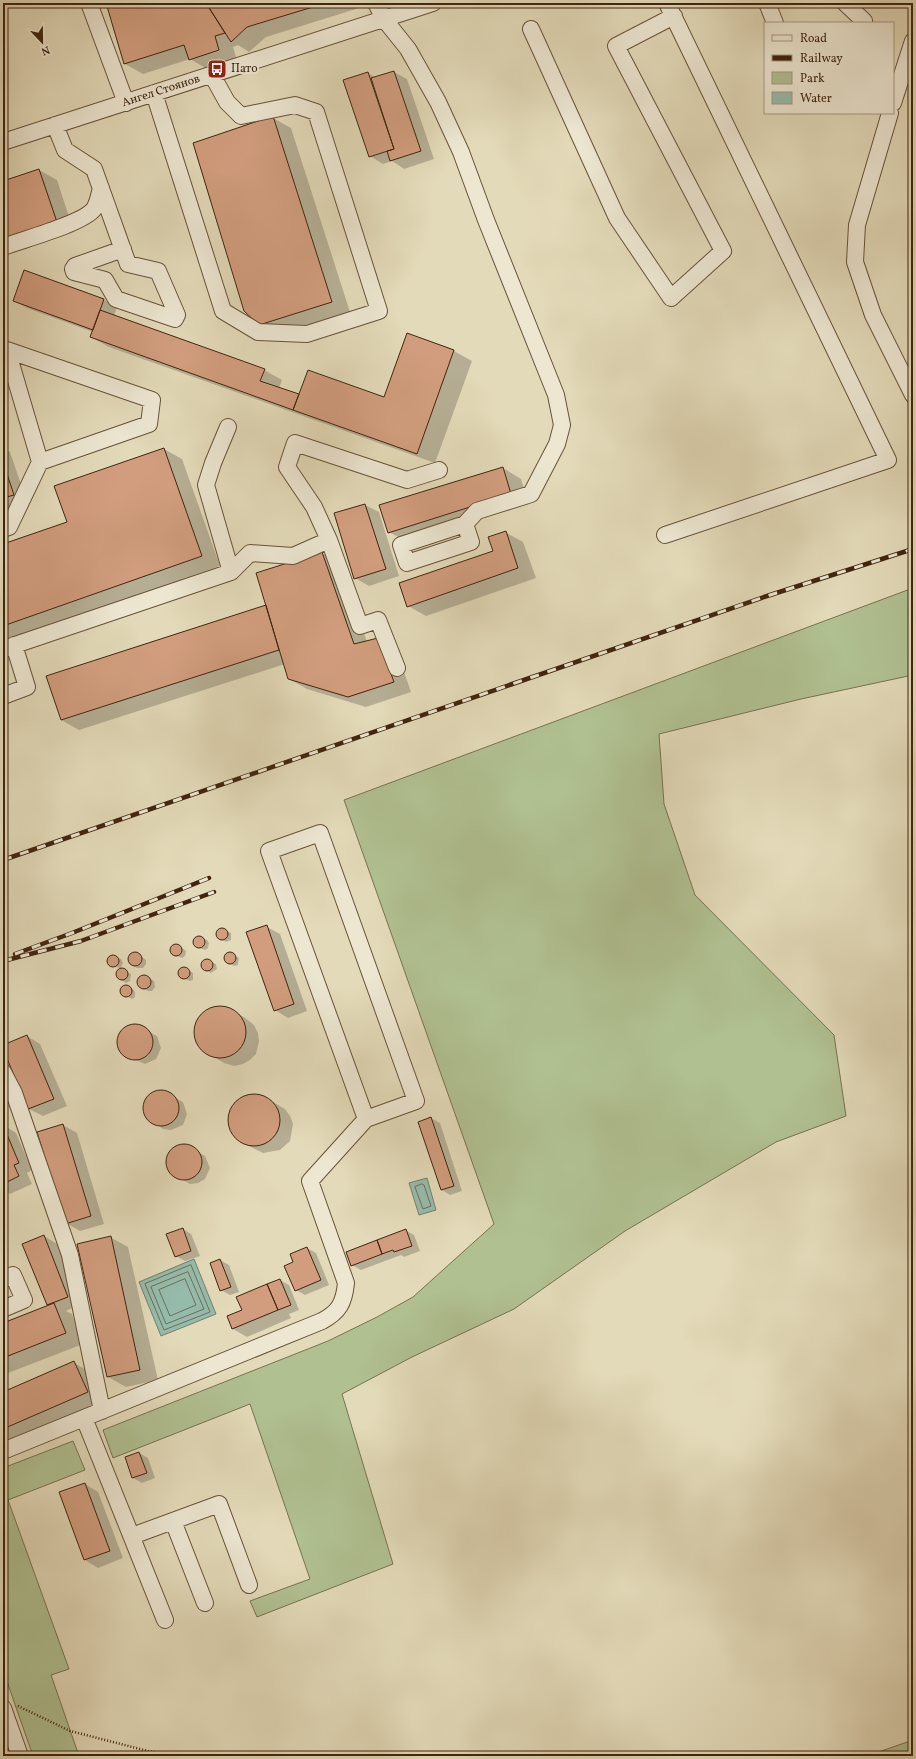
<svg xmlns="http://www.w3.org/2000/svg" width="916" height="1759" viewBox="0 0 916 1759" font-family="Vollkorn,serif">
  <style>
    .green { fill: #b0c091; stroke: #787250 }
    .water { fill: #96bbab; stroke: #737f6c }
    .shadow { fill: #0003 }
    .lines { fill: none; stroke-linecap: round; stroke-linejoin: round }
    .shore { stroke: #6a705c; stroke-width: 1 }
    .building { fill: #d19d7e; stroke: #3f250e }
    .minor-casing { stroke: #685239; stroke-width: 18 }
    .path { stroke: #3f250e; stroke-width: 2.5; stroke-dasharray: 1 2; stroke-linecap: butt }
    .minor { stroke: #ede7d2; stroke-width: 16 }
    .rail-casing { stroke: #3f250e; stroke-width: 4.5 }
    .rail { stroke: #ede7d2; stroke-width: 3; stroke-dasharray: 9; stroke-linecap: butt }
    .labels { text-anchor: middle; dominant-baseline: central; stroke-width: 4; stroke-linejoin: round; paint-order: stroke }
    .poi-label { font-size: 12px; fill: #3f250e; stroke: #ede7d2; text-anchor: start }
    .street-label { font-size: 12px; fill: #3f250e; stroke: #ede7d2 }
  </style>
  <rect width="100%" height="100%" fill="#e3dab9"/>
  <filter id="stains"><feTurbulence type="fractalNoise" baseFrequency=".005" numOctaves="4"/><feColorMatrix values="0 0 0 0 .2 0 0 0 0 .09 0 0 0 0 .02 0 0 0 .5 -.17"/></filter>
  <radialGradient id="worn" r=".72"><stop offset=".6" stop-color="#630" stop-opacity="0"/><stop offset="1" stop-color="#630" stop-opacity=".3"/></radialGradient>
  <!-- green -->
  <path class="green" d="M913,588V675L801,699L659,734L664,804L695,895L834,1035L846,1116L776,1142L625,1231L514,1309L412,1357L342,1394L393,1564L257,1617L250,1601L310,1579L250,1404L113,1458L103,1430L328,1341L377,1317L413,1297L494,1224L344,800Z
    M73,1441L85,1470L8,1500L69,1669L51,1675L79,1756H33L3,1670V1468Z
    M913,1740V1756H867Z"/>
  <!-- water -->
  <path class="water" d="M427,1178L436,1210L419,1215L409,1183Z
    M194,1259L216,1314L161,1336L139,1282Z"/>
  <!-- shadow -->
  <path class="shadow" d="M107,3H359L356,9L266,37L249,52L238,45L233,47L237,60L207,69L190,59L143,74L125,64Z
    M394,72L407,79L434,159L404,169L392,161L383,164L370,156L368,73L376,78Z
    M273,118L291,128L350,312L278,334L260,324Z
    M39,170L57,180L74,232L3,256V182Z
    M104,300L117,307L114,316L264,370L282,380L279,388L300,396L385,398L408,334L454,351L472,361L435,463L109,347L91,337L93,332L27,308L14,301Z
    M3,448L10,452L27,502L7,509L3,507Z
    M164,449L182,459L220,566L3,642V545L68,523Z
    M503,468L521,479L529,504L407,542L389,532Z
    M365,505L379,512L399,576L369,586L355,578Z
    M505,532L523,542L536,578L426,616L408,606L494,551Z
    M322,553L340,563L367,642L396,649L411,692L366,707L307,689L289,679L285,664L79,730L61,720L267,605Z
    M267,927L280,934L307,1011L288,1018L275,1010Z
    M223,929L231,933V940L226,942L218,937L217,934L219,930Z
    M197,937L207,940L209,943L208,948L205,950L197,947L194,940Z
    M174,945H178L186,951L185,956L182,958L173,954L171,950Z
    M137,953L146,960V964L143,968H137L129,962L130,956Z
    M229,953L239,958L238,965L234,966L226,961L225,959L227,954Z
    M113,956L121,959L123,963L120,969L131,974L130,981L126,983L118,978L116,975L121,969L108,963L109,958Z
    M206,960L216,964L217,969L211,973L203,968L202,965L204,961Z
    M184,968L193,973V980L190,981L181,977L179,974L181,969Z
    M146,976L154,981L155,987L152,991H148L139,986L138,983L140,978Z
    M124,986L133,989L135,992V997L132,999L121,993V990Z
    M221,1007L229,1009L244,1017L254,1025L258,1033L259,1041L256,1054L250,1060L243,1064L234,1066L224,1063L202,1050L196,1039L195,1031L197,1022L205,1012L212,1008Z
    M136,1025L157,1036L161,1048L156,1059L145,1064L124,1055L119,1048L118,1040L124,1029Z
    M27,1036L40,1044L67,1106L43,1116L29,1109L3,1046Z
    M162,1092L183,1102L187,1114L183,1125L171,1130L163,1129L148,1118L144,1106L151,1095Z
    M250,1095L263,1096L285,1109L290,1116L293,1124L290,1141L280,1150L263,1153L239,1141L231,1131L228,1122L230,1110L235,1102L242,1097Z
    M431,1118L440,1123L462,1191L450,1195L442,1190Z
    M3,1125L16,1133L32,1170L27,1173L32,1184L10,1194L3,1189Z
    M63,1125L77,1133L104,1224L80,1231L66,1223L39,1132Z
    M185,1145L205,1156L210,1168L205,1179L198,1183L190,1184L170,1172L167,1160L173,1149Z
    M183,1229L191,1234L200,1256L185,1261L176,1256Z
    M405,1230L414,1235L420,1251L404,1257L401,1255L361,1270L352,1265Z
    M44,1236L57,1244L81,1304L66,1311L72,1314L83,1344L3,1375V1324L49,1306L23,1244Z
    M110,1237L128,1247L158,1380L126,1387L108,1377Z
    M307,1248L316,1253L329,1285L305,1295L296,1290L295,1262Z
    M220,1260L229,1265L239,1292L230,1295L221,1290Z
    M280,1280L289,1285L299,1310L289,1314L291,1318L247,1337L233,1329L228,1317L243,1310Z
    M74,1363L92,1373L105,1402L3,1446V1393Z
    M139,1453L148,1458L155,1478L142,1483L133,1478L126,1458Z
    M85,1484L98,1492L123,1558L98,1568L85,1560L60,1493Z
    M3,1714L20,1756H3Z"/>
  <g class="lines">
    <!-- shore -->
    <path class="shore" d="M422,1184L424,1185L431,1206L423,1209L415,1187Z
      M191,1265L210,1312L164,1330L145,1284Z
      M188,1272L204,1309L166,1324L151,1287Z
      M185,1279L196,1305L170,1316L159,1290Z"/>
  </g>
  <!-- building -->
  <path class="building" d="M106,3H206L225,33L215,36L219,50L189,60L184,45L124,64Z
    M206,3H326L247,27L231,42Z
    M394,71L421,151L390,161L387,151L394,149L371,78Z
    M368,72L394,149L369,157L343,80Z
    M273,116L332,302L259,325L244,311L193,143Z
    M39,169L57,222L3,240V181Z
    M24,270L104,299L93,330L13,301Z
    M100,310L265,369L260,381L299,394L293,410L90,337Z
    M407,333L454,350L417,454L293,410L308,370L384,397Z
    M164,448L202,556L3,626V544L67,522L54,486Z
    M3,462L14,495L3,498Z
    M503,467L511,494L388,533L379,505Z
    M365,504L386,569L354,579L334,513Z
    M506,531L518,568L407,607L399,583L493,551L488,537Z
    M322,552L354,644L378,638L394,682L348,697L288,679L256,573Z
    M266,605L279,650L61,720L46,676Z
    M267,925L294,1004L274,1011L246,932Z
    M216 934a6 6 0 1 1 12 0a6 6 0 1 1-12 0Z
    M193 942a6 6 0 1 1 12 0a6 6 0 1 1-12 0Z
    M170 950a6 6 0 1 1 12 0a6 6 0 1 1-12 0Z
    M224 958a6 6 0 1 1 12 0a6 6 0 1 1-12 0Z
    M128 959a7 7 0 1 1 14 0a7 7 0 1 1-14 0Z
    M107 961a6 6 0 1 1 12 0a6 6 0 1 1-12 0Z
    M201 965a6 6 0 1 1 12 0a6 6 0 1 1-12 0Z
    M178 973a6 6 0 1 1 12 0a6 6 0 1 1-12 0Z
    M116 974a6 6 0 1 1 12 0a6 6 0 1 1-12 0Z
    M137 982a7 7 0 1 1 14 0a7 7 0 1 1-14 0Z
    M120 991a6 6 0 1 1 12 0a6 6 0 1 1-12 0Z
    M194 1032a26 26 0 1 1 52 0a26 26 0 1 1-52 0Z
    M117 1042a18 18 0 1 1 36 0a18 18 0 1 1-36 0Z
    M27,1035L54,1099L28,1109L3,1049V1045Z
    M143 1108a18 18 0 1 1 36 0a18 18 0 1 1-36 0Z
    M228 1120a26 26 0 1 1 52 0a26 26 0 1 1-52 0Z
    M431,1117L454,1186L441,1190L418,1122Z
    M63,1124L91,1216L65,1224L37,1132Z
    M3,1125L19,1163L14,1165L19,1176L3,1184Z
    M166 1162a18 18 0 1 1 36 0a18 18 0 1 1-36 0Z
    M183,1228L191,1251L175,1257L166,1234Z
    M406,1229L412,1246L394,1252L393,1250L382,1254L377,1240Z
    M44,1235L68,1297L47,1305L22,1244Z
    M111,1236L140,1370L107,1377L77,1244Z
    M377,1240L382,1254L351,1266L346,1252Z
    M307,1247L321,1280L295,1291L284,1266L293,1262L290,1254Z
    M220,1259L231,1287L220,1291L210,1263Z
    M280,1279L291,1305L278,1310L267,1284Z
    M267,1284L278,1310L232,1329L227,1316L242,1310L236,1297Z
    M54,1303L66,1333L3,1358V1323Z
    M74,1361L88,1392L3,1429V1392Z
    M139,1452L147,1473L132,1478L125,1457Z
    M85,1483L110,1551L84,1560L59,1492Z"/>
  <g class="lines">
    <!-- minor casing -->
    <g class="minor-casing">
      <path id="minor" d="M89,3L126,103
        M376,3L384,19L408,49L438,102L461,152L486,220L556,395L562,425L557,444L531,494L477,511L465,524L401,545L407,563L471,542L465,524
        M767,3L775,23
        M845,3L864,21L863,23
        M531,29L617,218L671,298L723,251L616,46L674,16
        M154,93L223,311L258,332L307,334L379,311L316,112L295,105L241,116L227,102L212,75
        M893,103L913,41
        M890,113L857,225L855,262L873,315L913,395
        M55,125L65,150L94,169L128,264L158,271L177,315L175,319L116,299L105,280L74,272L73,269L75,266L123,249
        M3,142L433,3
        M3,247C24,239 82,224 94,209C98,203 99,195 101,188
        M7,350L40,462
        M3,529L9,527L40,462L149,424L152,400L7,350
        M665,535L888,460L667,3
        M329,540L360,626L378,620L397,668
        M231,572L250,553L293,556L329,540L314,507L287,467L295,443L407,480L439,470
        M3,649L231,572L206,485L213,463L228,427
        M3,696L27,687L14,645
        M3,1072L14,1093L70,1255L102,1411
        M3,1279L13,1275L24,1300L3,1309
        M84,1418L165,1620
        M3,1451L322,1321C339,1312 344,1303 346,1283L310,1181L366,1119L269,851L320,833L416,1101L366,1119
        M173,1521L205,1603
        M132,1536L219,1504L249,1585
        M3,1708L20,1756"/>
    </g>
    <!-- path -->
    <path class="path" d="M18,1706L70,1731L148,1751L183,1756"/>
    <!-- minor -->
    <use href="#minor" class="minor"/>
    <!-- rail casing -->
    <g class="rail-casing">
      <path id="rail" d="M3,860L767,596L913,549
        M15,954L72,933L209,878
        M3,961L81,941L214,892"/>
    </g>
    <!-- rail -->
    <use href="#rail" class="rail"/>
  </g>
  <!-- icons -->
  <defs>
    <g id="bus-square" transform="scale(1)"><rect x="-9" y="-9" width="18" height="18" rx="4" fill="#8f2418" stroke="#ede7d2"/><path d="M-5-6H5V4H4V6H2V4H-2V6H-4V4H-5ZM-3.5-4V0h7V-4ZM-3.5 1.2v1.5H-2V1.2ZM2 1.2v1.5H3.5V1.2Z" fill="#fff"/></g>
  </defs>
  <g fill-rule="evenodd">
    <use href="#bus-square" x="217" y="69"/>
  </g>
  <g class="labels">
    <!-- poi labels -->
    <g class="poi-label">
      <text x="231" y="69">Пато</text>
    </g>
    <!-- street labels -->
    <g class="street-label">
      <text transform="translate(161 91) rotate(-18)">Ангел Стоянов</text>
    </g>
  </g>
  <!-- margin -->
  <rect width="916" height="1759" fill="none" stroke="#e3dab9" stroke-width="16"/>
  <rect x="4" y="4" width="908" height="1751" fill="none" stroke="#3f250e" stroke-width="2"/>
  <rect x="8" y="8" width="900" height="1743" fill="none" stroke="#3f250e"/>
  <!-- legend -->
  <rect x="764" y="22" width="130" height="92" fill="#ede7d2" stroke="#a79984"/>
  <rect x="772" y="35" width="20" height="6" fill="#ede7d2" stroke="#a79984"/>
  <text x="800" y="42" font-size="12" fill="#3f250e">Road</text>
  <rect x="772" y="55" width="20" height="6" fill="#3f250e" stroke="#a79984"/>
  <text x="800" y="62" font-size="12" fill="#3f250e">Railway</text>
  <rect x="772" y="72" width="20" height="12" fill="#b0c091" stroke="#a79984"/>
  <text x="800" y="82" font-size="12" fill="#3f250e">Park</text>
  <rect x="772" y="92" width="20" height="12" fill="#96bbab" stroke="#a79984"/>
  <text x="800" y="102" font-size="12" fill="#3f250e">Water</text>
  <!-- north arrow -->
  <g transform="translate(42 42) rotate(158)" stroke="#ede7d2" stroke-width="3" paint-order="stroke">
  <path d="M0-3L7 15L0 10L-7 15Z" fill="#3f250e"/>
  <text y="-6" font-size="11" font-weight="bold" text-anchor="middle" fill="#3f250e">N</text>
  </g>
  <rect width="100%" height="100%" filter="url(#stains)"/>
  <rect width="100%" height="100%" fill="url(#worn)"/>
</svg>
